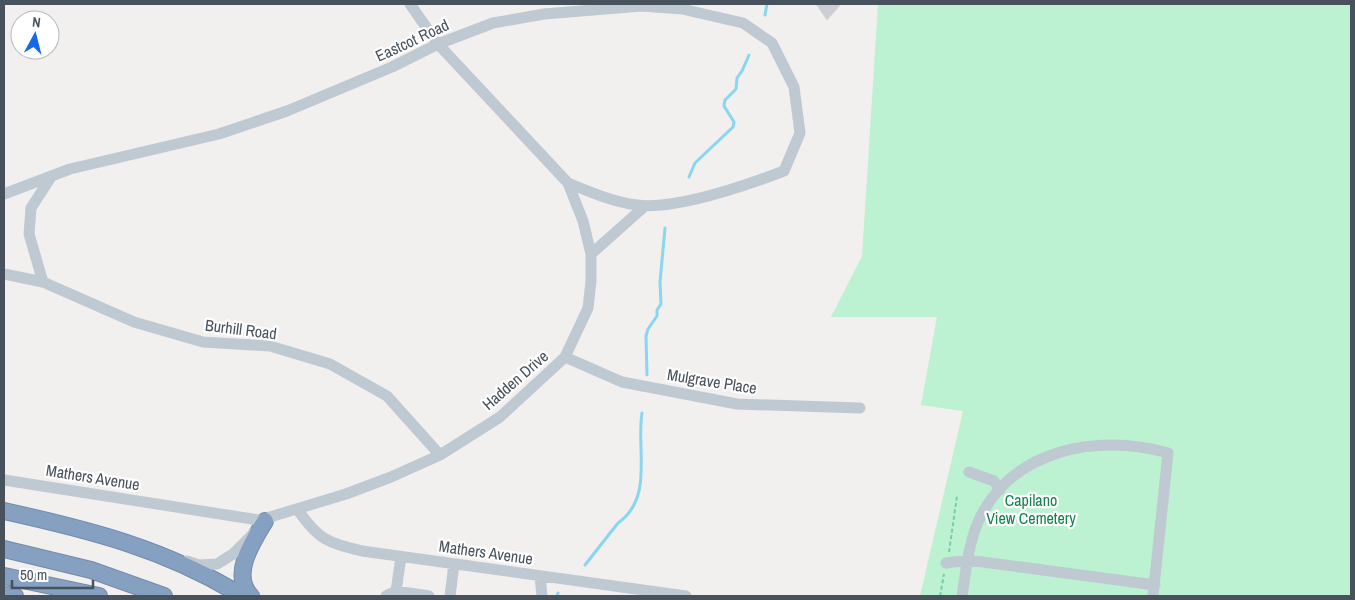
<svg xmlns="http://www.w3.org/2000/svg" width="1355" height="600" viewBox="0 0 1355 600" font-family="'Archivo Narrow',sans-serif">
  <style>
    .green { fill: #bcf1d2 }
    .lines { fill: none; stroke-linecap: round; stroke-linejoin: round }
    .stream { stroke: #88d6ef; stroke-width: 3 }
    .building { fill: #ccced4; stroke: #d3d5db }
    .highway-casing { stroke: #718bab; stroke-width: 18 }
    .path { stroke: #73d0a5; stroke-width: 2; stroke-dasharray: 4 2.5; stroke-linecap: butt }
    .minor { stroke: #bfc9d2; stroke-width: 11 }
    .highway { stroke: #85a0c0; stroke-width: 16 }
    .labels { text-anchor: middle; dominant-baseline: central; stroke-width: 4.5; stroke-linejoin: round; paint-order: stroke }
    .street-label { font-size: 16px; fill: #47525d; stroke: #fff }
    .park-label { font-size: 16px; fill: #14824f; stroke: #fff }
  </style>
  <rect width="100%" height="100%" fill="#f2efef"/>
  <!-- green -->
  <path class="green" d="M878,4H1351V596H920L963,411L921,405L937,317H831L862,256Z"/>
  <g class="lines">
    <!-- stream -->
    <path class="stream" d="M765,15L767,4
      M689,177L695,163L733,127L734,122L724,106L725,100L736,89L737,78L742,71L749,55
      M647,375L646,336L648,329L657,316V310L661,304L660,282L665,228
      M585,565L618,523C654,498 636,449 642,413
      M557,596L558,593"/>
  </g>
  <!-- building -->
  <path class="building" d="M816,4H841L827,20Z"/>
  <g class="lines">
    <!-- highway casing -->
    <g class="highway-casing">
      <path id="highway" d="M4,511C90,530 166,549 242,596
        M4,549L91,570L164,596
        M4,576L99,596
        M4,595L15,596
        M251,596C230,575 253,541 265,521"/>
    </g>
    <!-- path -->
    <path class="path" d="M949,552L957,496
      M940,596L944,574"/>
    <!-- minor -->
    <path class="minor" d="M4,194L70,169L219,134L287,111L392,67L438,44L493,23L544,14L642,6L682,9L743,23L772,43L794,87L800,133L784,171C747,185 676,210 637,205C613,202 590,192 568,183
      M591,254L645,206
      M4,274L43,282L134,322L203,342L270,346L330,364L387,396L440,455
      M43,282L29,234L31,208L51,177
      M565,357L622,382L737,404L860,408
      M969,472L994,481L1000,490
      M4,480L265,521
      M297,509C319,540 326,542 362,551L686,596
      M187,561L199,565L217,564L233,554L270,517L346,494L391,477L440,455L500,417L565,357L588,308L591,281V254L583,221L568,183L438,44L410,4
      M946,563L968,560L1155,585
      M540,576L542,596
      M396,591L401,557
      M386,596L396,591L429,596
      M450,596L454,564
      M962,596C966,571 968,546 978,522C1011,449 1097,433 1168,453L1153,596"/>
    <!-- highway -->
    <use href="#highway" class="highway"/>
  </g>
  <g class="labels">
    <!-- street labels -->
    <g class="street-label">
      <text transform="translate(412 40) rotate(-25)">Eastcot Road</text>
      <text transform="translate(241 329) rotate(7)">Burhill Road</text>
      <text transform="translate(515 380) rotate(-41)">Hadden Drive</text>
      <text transform="translate(712 381) rotate(9)">Mulgrave Place</text>
      <text transform="translate(93 477) rotate(9)">Mathers Avenue</text>
      <text transform="translate(486 552) rotate(8)">Mathers Avenue</text>
    </g>
    <!-- park labels -->
    <g class="park-label">
      <text x="1031" y="500">Capilano<tspan x="1031" dy="18">View Cemetery</tspan></text>
    </g>
  </g>
  <!-- border -->
  <rect width="1355" height="600" fill="none" stroke="#47525d" stroke-width="10"/>
  <!-- north arrow -->
  <g transform="translate(35 35) rotate(7)"><circle r="24" fill="#ffffff" stroke="#b5babe"/>
  <path d="M0-4L9 19L0 12L-9 19Z" fill="#1369e8"/>
  <text y="-8" font-size="14" font-weight="bold" text-anchor="middle" fill="#47525d">N</text>
  </g>
  <!-- scale -->
  <path d="M12 580v8h81v-8" fill="none" stroke="#47525d" stroke-width="2.5"/>
  <text x="20" y="580" font-size="15" fill="#47525d" stroke="#ffffff" stroke-width="4" paint-order="stroke">50 m</text>
</svg>
